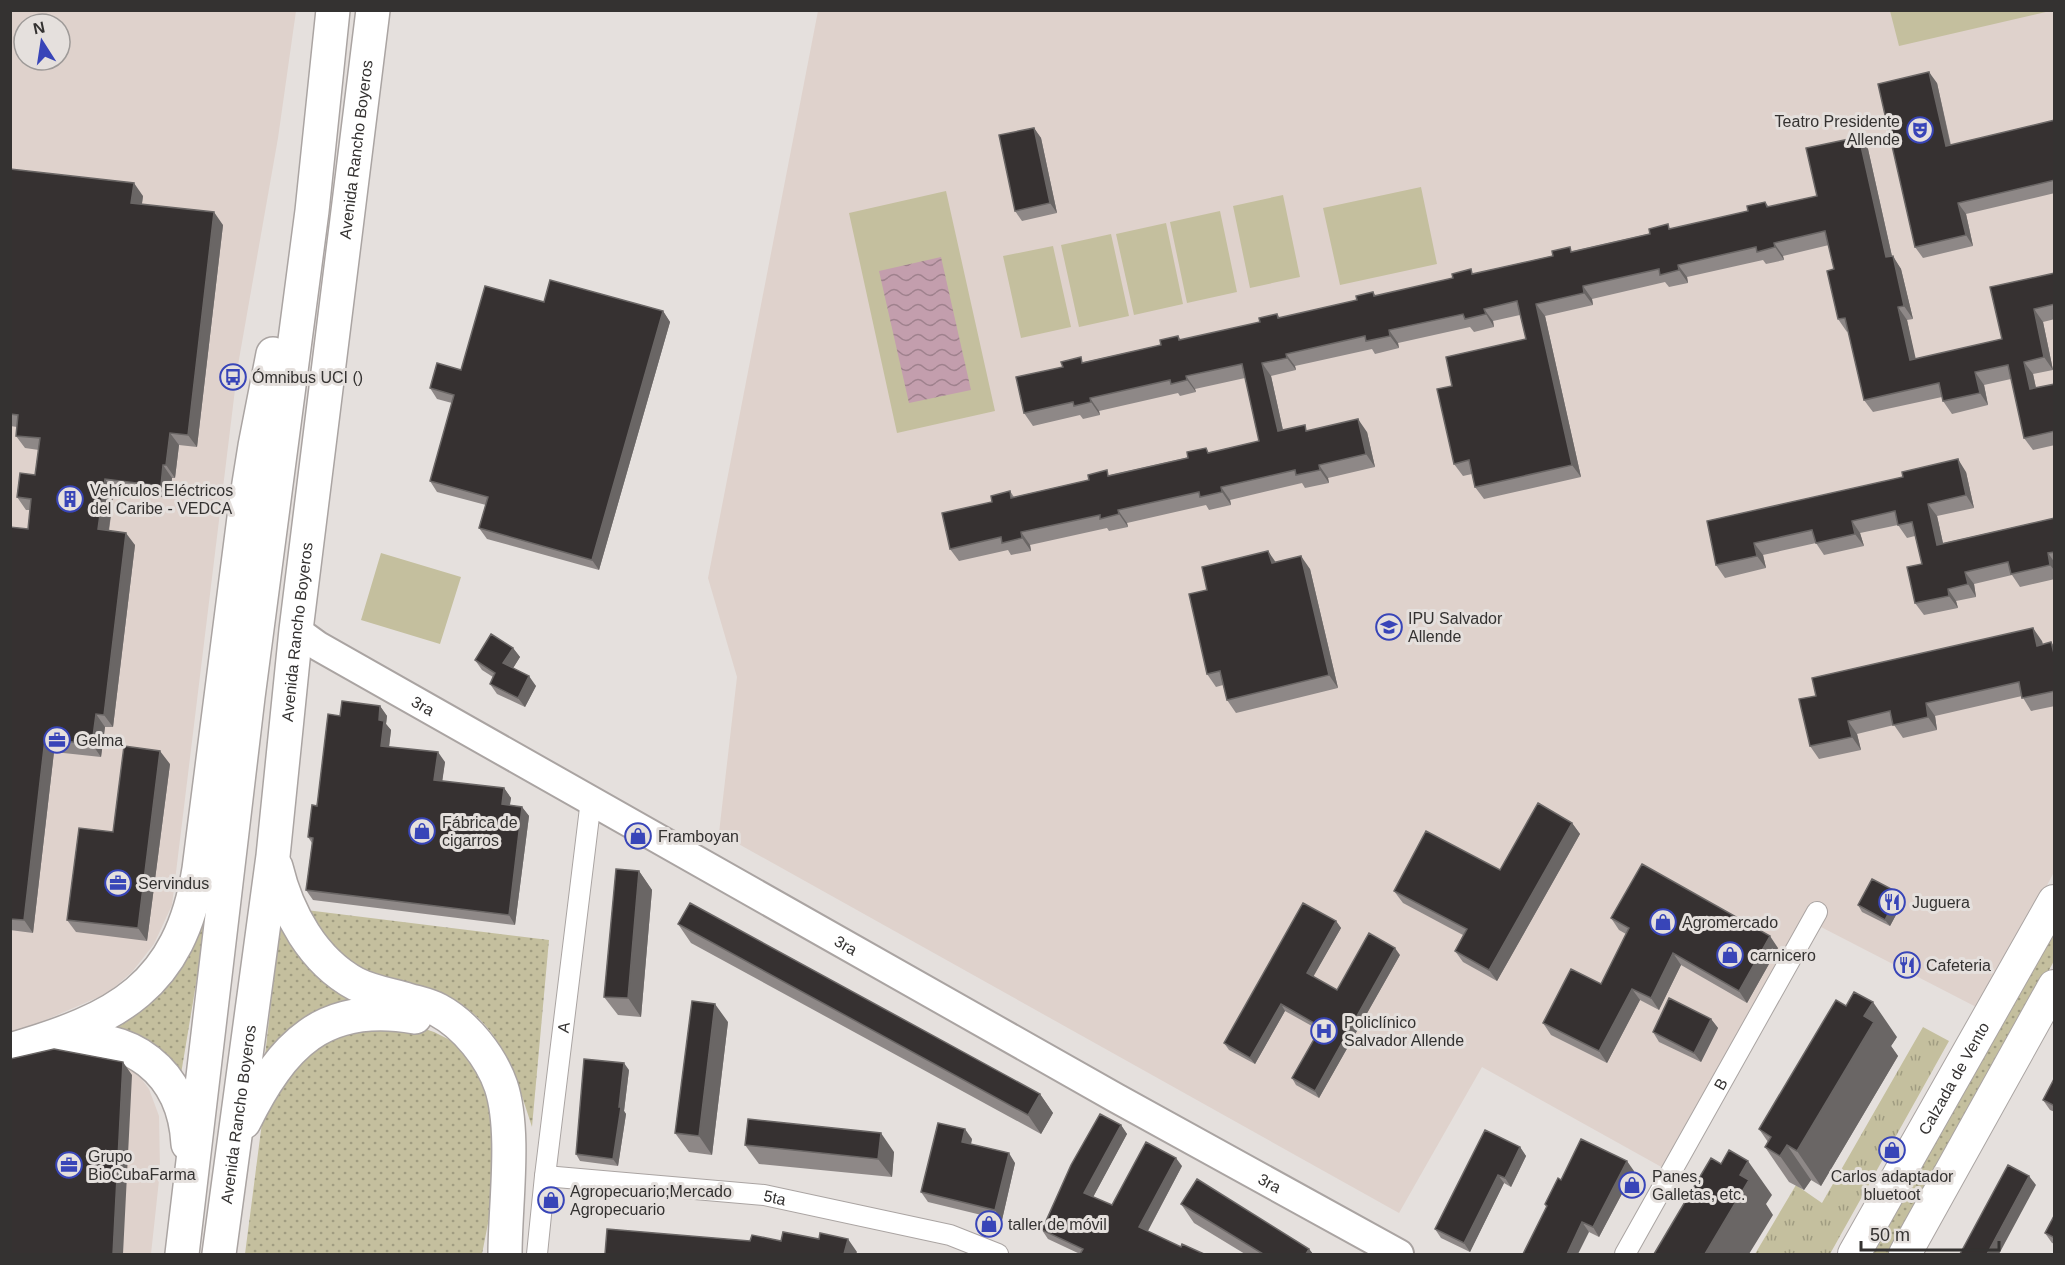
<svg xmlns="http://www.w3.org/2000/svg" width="2065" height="1265" viewBox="0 0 2065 1265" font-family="Helvetica,sans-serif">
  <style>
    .built { fill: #dfd2cc; fill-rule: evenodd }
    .grass { fill: url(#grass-dots) }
    .park { fill: url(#park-tufts) }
    .garden { fill: #c4bf9e }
    .water { fill: url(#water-waves) }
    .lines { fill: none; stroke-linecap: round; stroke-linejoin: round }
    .street-casing { stroke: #aaa4a2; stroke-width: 22 }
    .secondary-casing { stroke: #aaa4a2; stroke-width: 32 }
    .primary-casing { stroke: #aaa4a2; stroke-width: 34 }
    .highway-casing { stroke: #aaa4a2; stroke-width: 36 }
    .street { stroke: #fff; stroke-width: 20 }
    .secondary { stroke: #fff; stroke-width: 28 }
    .primary { stroke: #fff; stroke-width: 32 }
    .highway { stroke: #fff; stroke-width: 33 }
    .wall { fill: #8e8887 }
    .shaded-wall { fill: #6a6665 }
    .building { fill: #363131; stroke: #6a6665; stroke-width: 1.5 }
    .labels { text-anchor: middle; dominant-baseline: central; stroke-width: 6; stroke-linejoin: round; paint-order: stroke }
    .poi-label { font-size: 16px; fill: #343231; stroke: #e5e0dd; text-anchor: start }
    .street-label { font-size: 16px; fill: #343231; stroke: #e5e0dd }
  </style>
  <defs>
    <pattern id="grass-dots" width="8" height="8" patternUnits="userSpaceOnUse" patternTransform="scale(1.5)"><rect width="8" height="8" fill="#c4bf9e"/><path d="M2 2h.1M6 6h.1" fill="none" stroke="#a09c81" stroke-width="1.8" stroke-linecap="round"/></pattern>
    <pattern id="park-tufts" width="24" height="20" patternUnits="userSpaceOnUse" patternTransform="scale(1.5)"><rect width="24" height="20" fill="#c4bf9e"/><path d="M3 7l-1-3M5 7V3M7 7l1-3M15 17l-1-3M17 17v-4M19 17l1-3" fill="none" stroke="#a09c81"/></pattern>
    <pattern id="water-waves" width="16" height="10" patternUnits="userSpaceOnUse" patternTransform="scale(1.5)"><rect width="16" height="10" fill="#c39ead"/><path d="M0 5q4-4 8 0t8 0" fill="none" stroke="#9f818d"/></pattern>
  </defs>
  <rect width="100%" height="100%" fill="#e5e0dd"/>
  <!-- built -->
  <path class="built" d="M11,11H296L278,138L238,365L172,905L154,944L132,972L108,993L41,1022L11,1038ZM24,24H60V60H24Z
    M818,11H2054V872L1982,1010L1821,927L1674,1174L1482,1067L1399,1213L719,833L737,677L708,578Z
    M109,1058L135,1070L149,1089L159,1116L160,1171L151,1254H11L35,1059Z"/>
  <!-- grass -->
  <path class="grass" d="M211,894L181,1074L109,1032L123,1024L150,1004L172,980Z
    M298,909L549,940L532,1127C521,1093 509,1051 484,1024C454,990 415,992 377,976C364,971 341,957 330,948C318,937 308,922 298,909Z
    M280,921L358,998L264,1065Z
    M2054,922V961L1892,1254H1865Z
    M416,1026L434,1032L450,1040L465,1052L480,1071L496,1112L494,1193L482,1254H245L264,1107L283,1073L328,1034Z"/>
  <!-- park -->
  <path class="park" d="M1923,1027L1949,1041L1830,1254H1755L1796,1185L1822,1203Z"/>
  <!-- garden -->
  <path class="garden" d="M1890,11V10L2050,11L1899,46Z
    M1421,187L1437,264L1340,285L1323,208Z
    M946,191L995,411L897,433L849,213Z
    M1283,195L1300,277L1250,288L1233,206Z
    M1220,211L1237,292L1187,303L1170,222Z
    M1166,223L1183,304L1134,315L1116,234Z
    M1111,234L1129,316L1079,327L1061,245Z
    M1053,246L1071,327L1021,338L1003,256Z
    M381,553L461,577L440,644L361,620Z"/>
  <!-- water -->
  <path class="water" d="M941,257L971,390L909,403L879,271Z"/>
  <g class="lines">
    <!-- street casing -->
    <g class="street-casing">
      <g id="street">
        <path id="s1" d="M545,1176L764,1195L950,1235L998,1254"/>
        <path id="s2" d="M537,1254L545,1176L591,800"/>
        <path id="s3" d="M1625,1254L1817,912"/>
      </g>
    </g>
    <!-- secondary casing -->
    <g class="secondary-casing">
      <g id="secondary">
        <path id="s4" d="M296,630L318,646L1116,1098L1399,1254"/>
      </g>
    </g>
    <!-- primary casing -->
    <g class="primary-casing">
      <g id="primary">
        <path id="s5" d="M1854,1254L2054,901"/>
        <path d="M1905,1254L2054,986"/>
      </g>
    </g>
    <!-- highway casing -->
    <g class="highway-casing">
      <g id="highway">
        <path d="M276,867C287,913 313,961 356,984C372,992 391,995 408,1000C418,1003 429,1005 438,1010C466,1025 491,1057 501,1086C516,1131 505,1206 505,1254"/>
        <path d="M60,1041C130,1031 184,1071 188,1144"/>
        <path d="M10,1050C117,1019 180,987 199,869L246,502L255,446L273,354"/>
        <path d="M244,1122C282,1045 323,1001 415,1017"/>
        <path d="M182,1254L248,697L312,211L333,10"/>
        <path id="s6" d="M219,1254L273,856L296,630L373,10"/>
      </g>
    </g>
    <!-- street -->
    <use href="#street" class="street"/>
    <!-- secondary -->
    <use href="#secondary" class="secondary"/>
    <!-- primary -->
    <use href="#primary" class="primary"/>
    <!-- highway -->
    <use href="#highway" class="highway"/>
  </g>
  <!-- wall -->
  <path class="wall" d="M1937,83L1951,145L2055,120V193L1966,214L1973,246L1923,258L1915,247Z
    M1034,128L1041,138L1057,213L1022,221L1015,211Z
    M1859,137L1868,149L1892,256L1901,269L1913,319L1907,320L1915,359L2002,339L2055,273V319L2043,322L2053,370L2033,374L2036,388L2055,384V445L2033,450L2024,438L2011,379L1984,385L1988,405L1952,414L1943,401L1942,397L1873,412L1864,400L1848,331L1847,332L1838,319L1834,269L1829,245L1783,256L1784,260L1766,264L1763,260L1687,277L1688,283L1669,287L1665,282L1592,299L1593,305L1545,316L1581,477L1484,499L1475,487L1472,474L1463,476L1454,464L1452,386L1526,339L1520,315L1493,321L1494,327L1474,332L1470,327L1398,343L1399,348L1375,354L1372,349L1295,366L1296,370L1271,376L1283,430L1367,432L1375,467L1328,478L1329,483L1305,488L1302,483L1230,500L1231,505L1209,510L1206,505L1127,523L1128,527L1109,531L1107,528L1030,545L1031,551L1011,555L1008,550L959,561L950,549L992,502L1010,491L1014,497L1259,441L1245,378L1195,389L1196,392L1180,396L1178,393L1099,411L1100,415L1083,419L1080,415L1033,426L1024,413L1084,362L1161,345L1178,336L1181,340L1260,322L1277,314L1280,318L1357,300L1373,292L1376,296L1748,211L1765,202L1769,207L1817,196Z
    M10,169L143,196L142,204L223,225L197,447L179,445L175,478H172L170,498L114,492L109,531L135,545L113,727H105L101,757L54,752L33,933L10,930V527L28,529L30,510H26L17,497L35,475L39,450L25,448L16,436L17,427L10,426Z
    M544,302L663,311L670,322L599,570L487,539L479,528L486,505L437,492L430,481L452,403L437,399L430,388L461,370Z
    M1966,472L1974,508L1937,516L1943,543L2055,518V579L2020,587L2012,575L1974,584L1976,597L1956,601L1958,608L1924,615L1915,603L1922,564L1915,536L1907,538L1898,525L1860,533L1864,546L1824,555L1816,543L1763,555L1766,568L1725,578L1716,565L1707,521Z
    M1276,562L1310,569L1338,688L1236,713L1227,700L1223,685L1216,687L1207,674V590Z
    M2042,641L2043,645L2051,642L2055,647V706L2031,711L2022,696L1935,716L1937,730L1903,738L1894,725L1857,734L1861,750L1819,759L1810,746L1816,696Z
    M513,648L520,657L513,668L536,686L525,707L497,694L490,684L493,677L482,670L475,660Z
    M380,706L387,716L386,724L391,730L389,747L445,762L442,781L504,788L511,798L510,805L522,807L529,816L515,925L313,900L306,890L312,843L308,837L340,716Z
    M170,764L147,941L76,932L67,920L113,832Z
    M1572,823L1580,834L1497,981L1463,962L1455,951L1463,935L1403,903L1394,891L1500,870Z
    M639,871L652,890L641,1017L618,1015L604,997Z
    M1904,900L1890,926L1862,912L1858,905Z
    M1611,918L1778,948L1747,1003L1681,965L1659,1010L1640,1000L1607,1063L1551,1035L1543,1023L1601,984L1626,934L1619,930Z
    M1336,921L1341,928L1313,976L1337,990L1400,955L1319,1098L1296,1085L1292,1078L1319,1030L1285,1011L1255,1064L1229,1050L1224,1043Z
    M678,924L1040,1094L1053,1113L1041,1134L691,943Z
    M1711,1019L1718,1028L1701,1062L1659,1042L1653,1032Z
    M728,1022L712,1155L689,1152L675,1133Z
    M1897,1037L1891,1046L1898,1056L1821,1186L1811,1180L1804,1190L1789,1182L1765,1147L1768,1142L1759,1129Z
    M629,1070L624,1111L626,1114L618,1166L580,1161L576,1154Z
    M2055,1077V1112L2050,1110L2043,1100Z
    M1121,1125L1127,1134L1093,1197L1112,1205L1182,1166L1148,1231L1181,1247L1204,1254H1080L1048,1239L1042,1230Z
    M972,1139L971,1144L1015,1163L1002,1220L928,1202L921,1192Z
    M745,1145L894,1152L892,1177L759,1164Z
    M1520,1147L1526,1156L1511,1187L1504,1183L1470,1252L1441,1238L1435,1229Z
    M1634,1171L1599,1237L1589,1232L1546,1207L1545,1204L1561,1180Z
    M1181,1204L1309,1249L1313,1254H1245L1194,1223Z
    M2055,1214V1244L2052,1243L2045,1233Z"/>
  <!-- shaded-wall -->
  <path class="shaded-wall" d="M1929,72L1937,83L1953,157L1946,146Z
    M1034,128L1041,138L1057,213L1050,203Z
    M1859,137L1868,149L1895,270L1886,257Z
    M134,183L143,196L140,216L131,203Z
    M1958,203L1966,214L1973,246L1966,235Z
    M214,212L223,225L197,447L188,435Z
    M1774,243L1783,256L1784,260L1775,247Z
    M1893,256L1901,269L1913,319L1904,306Z
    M1678,265L1687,277L1688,283L1679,270Z
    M1583,286L1592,299L1593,305L1584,293Z
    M1536,304L1545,316L1581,477L1572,465Z
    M1898,307L1907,320L1919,373L1910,360Z
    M1484,309L1493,321L1494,327L1486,314Z
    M2034,309L2043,322L2053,370L2044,357Z
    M663,311L670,322L599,570L592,560Z
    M1389,330L1398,343L1399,348L1390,336Z
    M1286,354L1295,366L1296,370L1287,358Z
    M2024,362L2033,374L2039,402L2030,389Z
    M1262,363L1271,376L1286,444L1278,431Z
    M1975,372L1984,385L1988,405L1980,393Z
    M1186,376L1195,389L1196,392L1187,380Z
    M1090,398L1099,411L1100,415L1091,402Z
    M1358,419L1367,432L1375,467L1366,454Z
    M170,433L179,445L175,478L166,465Z
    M1958,459L1966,472L1974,508L1966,495Z
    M163,465L172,478L170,498L161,486Z
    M1319,465L1328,478L1329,483L1320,470Z
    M105,479L114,492L107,542L98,529Z
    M1221,487L1230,500L1231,505L1222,492Z
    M1928,504L1937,516L1946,557L1937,545Z
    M1118,510L1127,523L1128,527L1119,514Z
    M1852,521L1860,533L1864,546L1855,534Z
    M1021,532L1030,545L1031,551L1022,538Z
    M126,533L135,545L113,727L104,715Z
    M1754,543L1763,555L1766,568L1757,556Z
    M1268,551L1277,564L1272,563Z
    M2048,553L2055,563V571L2050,565Z
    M1301,556L1310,569L1338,688L1329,675Z
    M1965,572L1974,584L1976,597L1968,584Z
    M1948,589L1956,601L1958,608L1949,596Z
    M2033,628L2042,641L2046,659L2037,646Z
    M513,648L520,657L510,673L503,663Z
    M529,676L536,686L525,707L518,698Z
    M1926,703L1935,716L1937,730L1928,717Z
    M380,706L387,716L386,724L391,730L388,755L381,746L379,720Z
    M96,714L105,727L101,757L92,744Z
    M1848,721L1857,734L1861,750L1852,737Z
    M45,739L54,752L33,933L24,920Z
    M160,751L170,764L147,941L138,928Z
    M438,752L445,762L441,790L434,780Z
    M504,788L511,798L508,814L502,804Z
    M522,807L529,816L515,925L509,915Z
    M1572,823L1580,834L1497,981L1489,970Z
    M639,871L652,890L641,1017L628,998Z
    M1899,893L1904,900L1890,926L1885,920Z
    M1336,921L1341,928L1312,979L1307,973Z
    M1770,936L1778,948L1747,1003L1739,991Z
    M1395,948L1400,955L1319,1098L1315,1091Z
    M1673,953L1681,965L1659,1010L1651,998Z
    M1632,989L1640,1000L1607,1063L1599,1051Z
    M1873,1002L1897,1037L1891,1046L1898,1056L1821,1186L1797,1151L1864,1016Z
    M715,1004L728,1022L712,1155L699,1136Z
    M1281,1004L1285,1011L1255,1064L1250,1058Z
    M1711,1019L1718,1028L1701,1062L1694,1053Z
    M123,1062L132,1075L123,1254H113Z
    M624,1063L629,1070L624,1111L626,1114L618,1166L613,1159Z
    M1040,1094L1053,1113L1041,1134L1028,1115Z
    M1121,1125L1127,1134L1091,1201L1084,1193Z
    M965,1129L972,1139L969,1152L962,1142Z
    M881,1133L894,1152L892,1177L878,1159Z
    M1787,1145L1811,1180L1804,1190L1780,1156Z
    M1520,1147L1526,1156L1511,1187L1505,1178Z
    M1009,1153L1015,1163L1002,1220L995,1210Z
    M1176,1158L1182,1166L1145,1236L1139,1227Z
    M1627,1161L1634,1171L1599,1237L1593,1227Z
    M1748,1161L1772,1195L1766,1204L1773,1215L1749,1254H1705L1740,1175Z
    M1498,1175L1504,1183L1470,1252L1464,1243Z
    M2029,1176L2036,1185L1999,1254H1987Z
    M1582,1222L1589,1232L1578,1254H1567Z
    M848,1239L857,1252L856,1254H844Z
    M1309,1249L1313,1254H1306Z"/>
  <!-- building -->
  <path class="building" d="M1929,72L1946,146L2055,120V180L1958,203L1966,235L1915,247L1878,84Z
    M1034,128L1050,203L1015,211L999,135Z
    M1859,137L1886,257L1893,256L1904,306L1898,307L1910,360L2002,339L1990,287L2055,273V304L2034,309L2044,357L2024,362L2030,389L2055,384V431L2024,438L2008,365L1975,372L1980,393L1943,401L1939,383L1864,400L1845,318L1838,319L1827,271L1834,269L1825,231L1774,243L1775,247L1757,252L1756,247L1678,265L1679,270L1660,275L1659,269L1583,286L1584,293L1536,304L1572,465L1475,487L1469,460L1454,464L1437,389L1452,386L1446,357L1526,339L1517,301L1484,309L1486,314L1465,319L1463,314L1389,330L1390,336L1366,341L1365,336L1286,354L1287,358L1262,363L1278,431L1305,425L1306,431L1358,419L1366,454L1319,465L1320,470L1296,475L1295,470L1221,487L1222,492L1200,497L1199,492L1118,510L1119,514L1100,519V515L1021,532L1022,538L1002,543L1001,537L950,549L942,513L992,502L991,496L1010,491L1011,498L1089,480L1088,475L1107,470L1108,476L1188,458L1187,452L1206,448L1208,453L1259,441L1242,364L1186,376L1187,380L1171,384L1170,380L1090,398L1091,402L1074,406L1073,402L1024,413L1016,377L1063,367L1061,362L1081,357L1082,363L1161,345L1160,340L1178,336L1179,340L1260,322L1259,318L1277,314L1278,318L1357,300L1356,296L1373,292L1374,296L1453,278L1452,274L1471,269L1472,274L1553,256L1552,251L1570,247L1571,252L1650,234L1649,229L1668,224L1669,229L1748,211L1747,206L1765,202L1767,207L1817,196L1806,148Z
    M10,169L134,183L131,203L214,212L188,435L170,433L166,465H163L161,486L105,479L98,529L126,533L104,715L96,714L92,744L45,739L24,920L10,919V527L28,529L31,499L17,497L20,473L35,475L40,438L16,436L18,415L10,414Z
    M550,280L663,311L592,560L479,528L488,497L430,481L454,395L430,388L437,363L461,370L485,286L544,302Z
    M1958,459L1966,495L1928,504L1937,545L2055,518V552L2048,553L2050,565L2011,574L2008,562L1965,572L1968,584L1948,589L1949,596L1915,603L1907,567L1922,564L1912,522L1898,525L1895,511L1852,521L1855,534L1816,543L1812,530L1754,543L1757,556L1716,565L1707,521L1903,477L1902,472Z
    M1268,551L1272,563L1301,556L1329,675L1227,700L1220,671L1207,674L1189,594L1207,590L1202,567Z
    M2033,628L2037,646L2051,642L2055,657V691L2022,698L2019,682L1926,703L1928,717L1893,725L1890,711L1848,721L1852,737L1810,746L1799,699L1816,696L1812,678Z
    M491,634L513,648L503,663L529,676L518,698L490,684L495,673L475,660Z
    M342,701L380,706L379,720L384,721L381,746L438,752L434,780L504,788L502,804L522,807L509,915L306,890L313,838L308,837L312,805L317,806L328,714L340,716Z
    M124,746L160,751L138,928L67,920L79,828L113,832Z
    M1538,803L1572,823L1489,970L1455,951L1467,929L1394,891L1426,831L1500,870Z
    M1642,864L1770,936L1739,991L1673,953L1651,998L1632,989L1599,1051L1543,1023L1571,969L1601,984L1629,928L1611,918Z
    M616,869L639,871L628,998L604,997Z
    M1872,879L1899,893L1885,920L1858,905Z
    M690,903L1040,1094L1028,1115L678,924Z
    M1303,903L1336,921L1307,973L1337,990L1369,933L1395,948L1315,1091L1292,1078L1321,1027L1281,1004L1250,1058L1224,1043Z
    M1854,992L1873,1002L1864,1016L1874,1022L1797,1151L1787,1145L1780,1156L1765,1147L1771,1137L1759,1129L1836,1000L1846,1006Z
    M1669,998L1711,1019L1694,1053L1653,1032Z
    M692,1001L715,1004L699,1136L675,1133Z
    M54,1049L123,1062L113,1254H10V1059Z
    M584,1059L624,1063L619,1107H621L613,1159L576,1154Z
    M2055,1077V1106L2043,1100Z
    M1100,1114L1121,1125L1084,1193L1112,1205L1146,1142L1176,1158L1139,1227L1181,1247L1182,1244L1204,1254H1080L1083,1249L1042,1230L1071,1165Z
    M748,1119L881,1133L878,1159L745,1145Z
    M938,1123L965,1129L962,1142L1009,1153L995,1210L921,1192Z
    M1485,1130L1520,1147L1505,1178L1498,1175L1464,1243L1435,1229Z
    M1581,1139L1627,1161L1593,1227L1582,1222L1567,1254H1523L1547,1206L1545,1204L1558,1178L1561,1180Z
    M1729,1150L1748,1161L1740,1175L1749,1180L1705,1254H1654L1711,1158L1721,1164Z
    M2008,1165L2029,1176L1987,1254H1960Z
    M1197,1179L1309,1249L1306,1254H1263L1181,1204Z
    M2055,1214V1238L2045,1233Z
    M607,1229L750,1241L752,1235L781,1241L783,1232L819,1239L820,1233L848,1239L844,1254H605Z"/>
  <!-- icons -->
  <defs>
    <g id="theatre-ring" transform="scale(1.35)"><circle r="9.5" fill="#e5e0dd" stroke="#3845b8" stroke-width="1.5"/><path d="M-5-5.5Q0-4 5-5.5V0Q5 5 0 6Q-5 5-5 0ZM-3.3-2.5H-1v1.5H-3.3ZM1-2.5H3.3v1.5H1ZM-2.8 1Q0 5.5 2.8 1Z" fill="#3845b8"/></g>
    <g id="bus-ring" transform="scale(1.35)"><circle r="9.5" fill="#e5e0dd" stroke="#3845b8" stroke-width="1.5"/><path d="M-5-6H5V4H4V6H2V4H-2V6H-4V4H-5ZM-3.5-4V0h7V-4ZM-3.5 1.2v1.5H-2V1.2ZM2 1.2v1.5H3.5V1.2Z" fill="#3845b8"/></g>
    <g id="building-ring" transform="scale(1.35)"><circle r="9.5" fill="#e5e0dd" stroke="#3845b8" stroke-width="1.5"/><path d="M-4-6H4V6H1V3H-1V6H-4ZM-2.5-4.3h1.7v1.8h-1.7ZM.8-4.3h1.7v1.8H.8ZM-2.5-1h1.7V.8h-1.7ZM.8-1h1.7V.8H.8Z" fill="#3845b8"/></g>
    <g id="school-ring" transform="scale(1.35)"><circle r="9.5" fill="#e5e0dd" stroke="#3845b8" stroke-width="1.5"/><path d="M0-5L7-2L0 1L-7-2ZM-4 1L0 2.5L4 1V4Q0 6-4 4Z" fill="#3845b8"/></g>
    <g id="office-ring" transform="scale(1.35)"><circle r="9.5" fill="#e5e0dd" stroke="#3845b8" stroke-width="1.5"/><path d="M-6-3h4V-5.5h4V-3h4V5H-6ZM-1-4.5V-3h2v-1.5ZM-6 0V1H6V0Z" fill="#3845b8"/></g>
    <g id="shop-ring" transform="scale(1.35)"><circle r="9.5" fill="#e5e0dd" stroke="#3845b8" stroke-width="1.5"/><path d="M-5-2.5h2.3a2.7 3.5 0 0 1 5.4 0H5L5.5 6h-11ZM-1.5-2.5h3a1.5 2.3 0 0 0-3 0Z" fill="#3845b8"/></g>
    <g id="restaurant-ring" transform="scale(1.35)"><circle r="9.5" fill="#e5e0dd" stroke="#3845b8" stroke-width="1.5"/><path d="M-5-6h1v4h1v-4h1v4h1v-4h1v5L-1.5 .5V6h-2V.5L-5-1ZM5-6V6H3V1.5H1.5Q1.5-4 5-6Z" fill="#3845b8"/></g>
    <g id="hospital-ring" transform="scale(1.35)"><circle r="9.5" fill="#e5e0dd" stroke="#3845b8" stroke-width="1.5"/><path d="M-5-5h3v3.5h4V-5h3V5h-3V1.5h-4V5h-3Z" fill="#3845b8"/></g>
  </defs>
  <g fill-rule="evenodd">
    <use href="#theatre-ring" x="1920" y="130"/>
    <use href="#bus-ring" x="233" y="377"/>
    <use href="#building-ring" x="70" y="499"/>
    <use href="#school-ring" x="1389" y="627"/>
    <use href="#office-ring" x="57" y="740"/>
    <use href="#shop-ring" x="422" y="831"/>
    <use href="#shop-ring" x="638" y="836"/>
    <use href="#office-ring" x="118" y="883"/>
    <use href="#restaurant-ring" x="1892" y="902"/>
    <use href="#shop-ring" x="1663" y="922"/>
    <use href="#shop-ring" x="1730" y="955"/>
    <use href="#restaurant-ring" x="1907" y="965"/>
    <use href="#hospital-ring" x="1324" y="1031"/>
    <use href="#shop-ring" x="1892" y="1150"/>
    <use href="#office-ring" x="69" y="1165"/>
    <use href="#shop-ring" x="1632" y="1185"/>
    <use href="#shop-ring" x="551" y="1200"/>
    <use href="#shop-ring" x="989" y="1224"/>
  </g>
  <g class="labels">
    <!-- poi labels -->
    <g class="poi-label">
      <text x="1900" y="121" text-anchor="end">Teatro Presidente<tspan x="1900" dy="18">Allende</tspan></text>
      <text x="252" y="377">Ómnibus UCI ()</text>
      <text x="90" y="490">Vehículos Eléctricos<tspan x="90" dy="18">del Caribe - VEDCA</tspan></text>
      <text x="1408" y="618">IPU Salvador<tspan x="1408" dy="18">Allende</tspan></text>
      <text x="76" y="740">Gelma</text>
      <text x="442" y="822">Fábrica de<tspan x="442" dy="18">cigarros</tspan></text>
      <text x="658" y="836">Framboyan</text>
      <text x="138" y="883">Servindus</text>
      <text x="1912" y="902">Juguera</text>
      <text x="1682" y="922">Agromercado</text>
      <text x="1750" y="955">carnicero</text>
      <text x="1926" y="965">Cafeteria</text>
      <text x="1344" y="1022">Policlínico<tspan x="1344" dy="18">Salvador Allende</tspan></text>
      <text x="88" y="1156">Grupo<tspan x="88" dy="18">BioCubaFarma</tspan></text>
      <text x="1652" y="1176">Panes,<tspan x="1652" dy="18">Galletas, etc.</tspan></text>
      <text x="1892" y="1176" text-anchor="middle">Carlos adaptador<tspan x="1892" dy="18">bluetoot</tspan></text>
      <text x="570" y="1191">Agropecuario;Mercado<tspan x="570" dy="18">Agropecuario</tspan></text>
      <text x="1008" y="1224">taller de móvil</text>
    </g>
    <!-- street labels -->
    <g class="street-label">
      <text stroke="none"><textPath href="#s6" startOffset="1113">Avenida Rancho Boyeros</textPath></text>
      <text stroke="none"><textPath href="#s6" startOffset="627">Avenida Rancho Boyeros</textPath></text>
      <text stroke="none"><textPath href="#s4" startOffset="148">3ra</textPath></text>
      <text stroke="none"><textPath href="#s4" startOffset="634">3ra</textPath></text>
      <text stroke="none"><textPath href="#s2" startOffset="228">A</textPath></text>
      <text stroke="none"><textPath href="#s5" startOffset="202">Calzada de Vento</textPath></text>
      <text stroke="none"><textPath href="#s3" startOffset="195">B</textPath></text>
      <text stroke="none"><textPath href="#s6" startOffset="141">Avenida Rancho Boyeros</textPath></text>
      <text stroke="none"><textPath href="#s4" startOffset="1120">3ra</textPath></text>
      <text stroke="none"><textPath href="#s1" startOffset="231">5ta</textPath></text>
    </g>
  </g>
  <!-- border -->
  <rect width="2065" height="1265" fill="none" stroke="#343231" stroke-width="24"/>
  <!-- north arrow -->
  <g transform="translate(42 42) rotate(348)"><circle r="28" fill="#e5e0dd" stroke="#9e9a98" stroke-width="1.5"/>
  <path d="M0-4.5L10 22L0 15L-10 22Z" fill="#3845b8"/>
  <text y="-9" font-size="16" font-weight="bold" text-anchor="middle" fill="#343231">N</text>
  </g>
  <!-- scale -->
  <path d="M1861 1241v9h138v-9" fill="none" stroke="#343231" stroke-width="3"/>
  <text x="1870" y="1241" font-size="18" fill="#343231" stroke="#e5e0dd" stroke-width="4.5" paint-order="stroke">50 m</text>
</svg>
